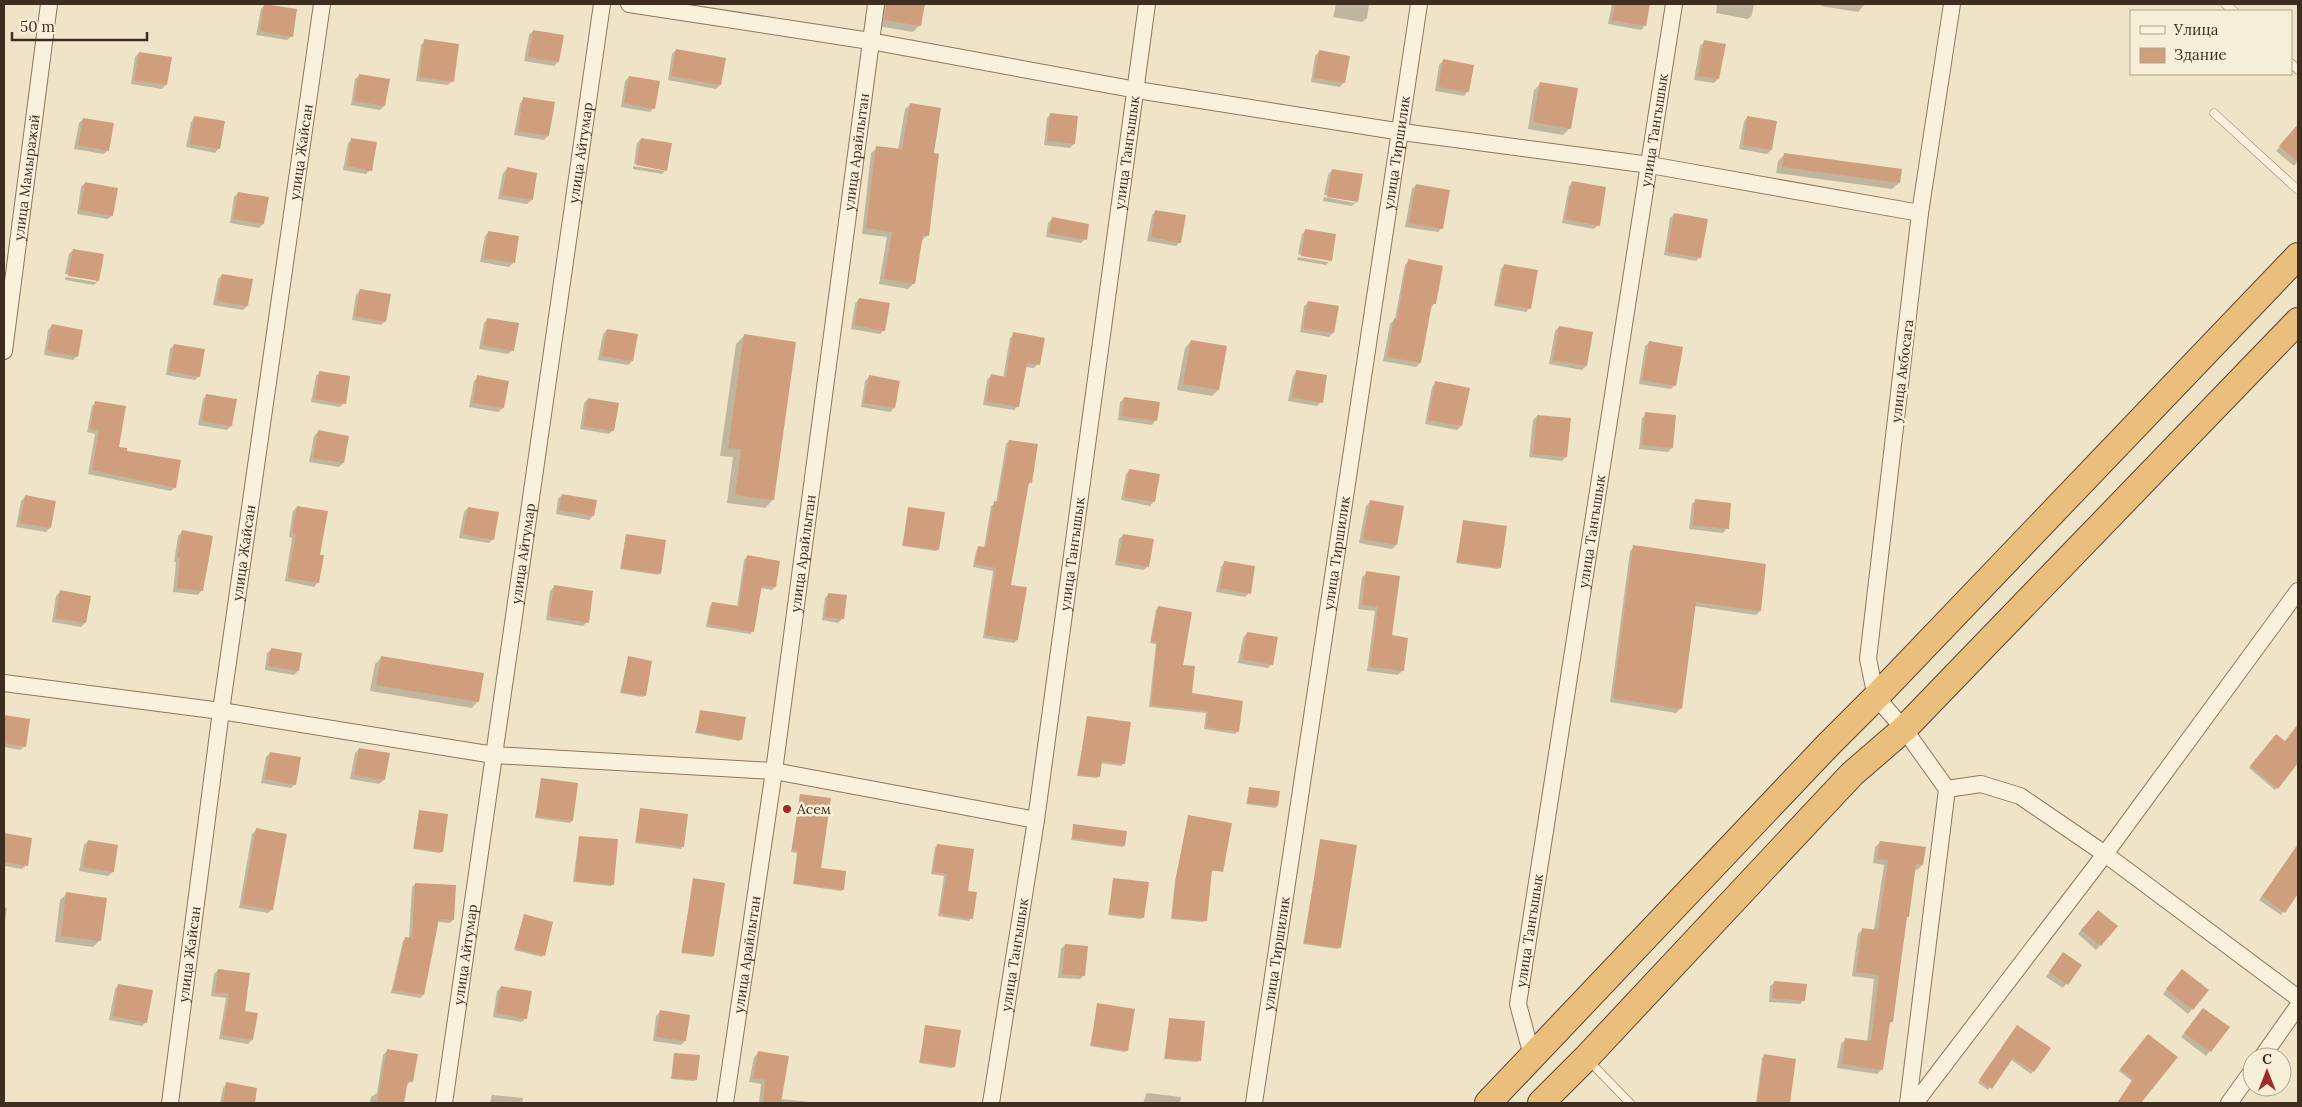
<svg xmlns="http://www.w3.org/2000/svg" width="2302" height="1107" viewBox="0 0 2302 1107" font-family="Lora,serif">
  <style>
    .shadow { fill: #0003 }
    .building { fill: #cf9f7d }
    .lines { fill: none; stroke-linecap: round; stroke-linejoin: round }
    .service-casing { stroke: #8d765c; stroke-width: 9 }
    .minor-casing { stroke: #8d765c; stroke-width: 18 }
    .trunk-casing { stroke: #5b4430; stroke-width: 28 }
    .service { stroke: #faf1dc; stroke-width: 8 }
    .minor { stroke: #faf1dc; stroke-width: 16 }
    .trunk { stroke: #eabe7c; stroke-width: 26 }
    .poi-dot { fill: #9e2a2b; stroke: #f7eed8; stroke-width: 2 }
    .labels { text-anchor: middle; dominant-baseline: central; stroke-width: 5; stroke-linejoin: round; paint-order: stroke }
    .street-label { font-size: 14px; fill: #3d2e20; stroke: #f7eed8 }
    .poi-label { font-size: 14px; fill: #3d2e20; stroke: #f7eed8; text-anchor: start }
  </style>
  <rect width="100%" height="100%" fill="#f0e4c8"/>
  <!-- shadow -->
  <path class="shadow" d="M882,4H924L920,25L913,32L878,26Z
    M1336,4H1369L1367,18L1362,22L1333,17Z
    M1612,4H1649L1645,25L1641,30L1608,24Z
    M1717,4H1754L1752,15L1748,19L1716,13Z
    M1821,4H1865L1858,12L1821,6Z
    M265,5L292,36L287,40L256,35L261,9Z
    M533,31L558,62L554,66L524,61L529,35Z
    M425,41L452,81L448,85L416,81L421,45Z
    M1704,42L1718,79L1714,83L1694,80L1700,46Z
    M676,50L720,85L716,89L668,80L672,54Z
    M1319,52L1344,82L1340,87L1311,82L1315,56Z
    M139,53L166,85L162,89L131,84L135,57Z
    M1443,61L1468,91L1464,96L1435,91L1439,65Z
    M360,75L384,106L380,110L351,105L355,79Z
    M629,77L654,108L650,112L621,107L625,81Z
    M1541,83L1570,128L1563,135L1528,129L1534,90Z
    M524,99L548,136L544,140L514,135L520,103Z
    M911,104L932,154L928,235L921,241L914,283L908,289L879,284L887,237L862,234L871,153L877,148L898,150L905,109Z
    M1051,114L1074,144L1070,148L1044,145L1047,118Z
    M195,117L219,148L215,153L186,147L191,122Z
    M1748,117L1771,150L1767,154L1739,149L1744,121Z
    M83,119L108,150L104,154L74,149L79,123Z
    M2298,126V161L2294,166L2276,151Z
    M352,139L370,170L366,174L343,170L348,143Z
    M641,139L666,170L662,174L633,169V166L665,171V169L634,164L637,143Z
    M1784,155L1899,183L1892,189L1776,173L1778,161Z
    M507,169L532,200L527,204L498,199L503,173Z
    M1332,170L1357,201L1352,206L1323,201L1324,197L1355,203V200L1324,195L1328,175Z
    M1573,182L1598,225L1594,229L1562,223L1569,186Z
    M85,183L112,215L108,219L77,214L81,187Z
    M1416,185L1442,228L1438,232L1405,227L1412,189Z
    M238,193L263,224L259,228L230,223L234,197Z
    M1156,211L1180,242L1176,246L1147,241L1152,215Z
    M1674,214L1700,257L1696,261L1664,255L1670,218Z
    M1052,219L1085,239L1081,243L1046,237L1048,223Z
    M1306,230L1335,235L1330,261L1326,265L1297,260L1298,257L1329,262V260L1298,254L1302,234Z
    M489,232L513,263L509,267L480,262L485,236Z
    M73,250L98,281L94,285L65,280V277L96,282V280L65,274L69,254Z
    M1409,261L1434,304L1430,309L1420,363L1416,367L1383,361L1390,324L1395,319L1405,265Z
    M1505,265L1530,308L1526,312L1494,306L1501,269Z
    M222,275L251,280L247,306L243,310L213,305L218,279Z
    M360,290L385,321L381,325L352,320L356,295Z
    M859,299L884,330L880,334L851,329L855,304Z
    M1309,302L1333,333L1329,337L1300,332L1304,306Z
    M488,319L513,350L508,354L479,349L484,323Z
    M52,325L77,356L73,360L44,355L48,330Z
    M1559,327L1592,333L1586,366L1582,370L1549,364L1555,331Z
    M607,330L632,361L628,365L598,360L603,334Z
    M1014,334L1038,364L1034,368L1025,367L1018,406L1014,410L983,405L987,380L991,376L1003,378L1010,338Z
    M744,336L795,343L773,500L765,508L727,503L733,457L720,456L736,344Z
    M1191,341L1218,390L1212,396L1177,390L1185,348Z
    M1650,342L1675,385L1671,389L1639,384L1645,346Z
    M174,345L199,376L195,380L166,375L170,349Z
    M1297,371L1321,402L1317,406L1288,401L1293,376Z
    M320,372L344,403L340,407L311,402L316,376Z
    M478,377L503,408L498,412L469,407L474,381Z
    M869,377L894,408L890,412L861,407L865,381Z
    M1436,383L1461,426L1457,430L1425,424L1432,387Z
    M207,395L231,426L227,430L198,425L203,399Z
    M1125,398L1156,420L1152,425L1118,420L1120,402Z
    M588,399L613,430L609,434L580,429L584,403Z
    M96,402L118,448L175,487L171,491L88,474L95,434L87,432L92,406Z
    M1646,414L1672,448L1668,452L1639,449L1642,418Z
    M1537,416L1566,457L1562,461L1529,457L1533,420Z
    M318,432L343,463L339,467L309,462L314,436Z
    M1009,441L1031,482L1028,485L1009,586L1017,640L1014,643L983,638L993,571L973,567L976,551L979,547L984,548L991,506L996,503L1006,444Z
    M1130,470L1154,501L1150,506L1121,500L1126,474Z
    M562,495L593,516L589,520L556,514L558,499Z
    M25,497L50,528L46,532L16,527L21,501Z
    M1696,500L1727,528L1723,533L1689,529L1692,504Z
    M1370,502L1396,545L1392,549L1359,543L1366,506Z
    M297,507L319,556L318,582L314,587L285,581L292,538L289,537L293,511Z
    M468,508L493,539L489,543L459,538L464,512Z
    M909,508L938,549L936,551L902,546Z
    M1464,521L1500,568L1498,569L1456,563Z
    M182,532L202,590L198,595L173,592L176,562H174L178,536Z
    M626,535L659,573L658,575L620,569Z
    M1123,535L1148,566L1144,570L1115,565L1119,539Z
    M1634,547L1760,611L1756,615L1694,606L1680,709L1676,713L1610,702L1630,551Z
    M747,557L779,562L775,587L772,590L760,588L753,631L750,634L706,627L710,606L712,603L737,607L744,560Z
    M1225,562L1249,593L1245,597L1216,592L1221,567Z
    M1367,573L1390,636L1407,639L1402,671L1398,675L1367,671L1375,611L1358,609L1362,577Z
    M555,586L587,622L583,626L546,620L550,591Z
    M60,592L90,597L85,623L81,627L52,622L56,596Z
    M829,594L843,618L838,623L822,620L825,598Z
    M1158,607L1191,695L1238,731L1235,734L1204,729L1206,713L1149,707L1156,644L1150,643L1156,610Z
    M1247,633L1272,664L1268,668L1238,663L1243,638Z
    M272,649L298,671L294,675L265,670L267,653Z
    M381,658L478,701L472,708L370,691L375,664Z
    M628,658L645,695L643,697L620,693Z
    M701,711L741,739L739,741L695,733Z
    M4,716L29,720L25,746L20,750L4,747Z
    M1088,717L1129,723L1123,764L1121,766L1100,763L1097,778L1077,776Z
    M2298,725V761L2275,790L2249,768L2276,735L2285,742Z
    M359,749L384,780L379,784L350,779L355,753Z
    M270,753L295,784L291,788L261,783L266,757Z
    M541,779L572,821L570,823L535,818Z
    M1250,789L1277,806L1275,808L1246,804Z
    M800,795L820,869L843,889L841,891L793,884L797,853L791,852Z
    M640,809L686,815L682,847L681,849L635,843Z
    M419,812L442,851L440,853L413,849Z
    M1189,816L1222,871H1211L1204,922L1171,919L1175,881Z
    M1074,825L1124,845L1122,847L1071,840Z
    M256,830L272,909L268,913L239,908L252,834Z
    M4,834L31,839L26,865L22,869L4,866Z
    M579,837L613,884L611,886L573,882Z
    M1321,840L1339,947L1338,949L1303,944Z
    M88,841L117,846L113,872L108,876L79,871L84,845Z
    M1880,842L1925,848L1922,865L1917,870L1914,869L1907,917L1905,919L1892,1021L1888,1025L1882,1069L1877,1074L1837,1068L1841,1044L1846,1039L1867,1042L1874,979L1852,976L1858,934L1863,929L1874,930L1884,865L1873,863L1875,847Z
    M937,845L966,892L971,918L969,921L938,916L944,876L931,874L935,848Z
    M2291,857L2298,862V892L2281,915L2259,900Z
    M694,879L713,956L712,957L681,953Z
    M1114,879L1143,917L1141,919L1108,915Z
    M415,884L453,920L450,923L437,922L423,995L420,998L391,993L403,941L406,938L409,939L412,887Z
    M67,894L100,940L93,947L55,942L60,900Z
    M4,907L7,908L4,928Z
    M524,915L543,955L542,957L514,950Z
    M2094,915L2116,926L2096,950L2078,934Z
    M1065,945L1084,975L1080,979L1058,978L1061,949Z
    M2063,953L2080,965L2063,988L2046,977Z
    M218,970L244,1012L252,1040L248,1044L219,1039L226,998L211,996L214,974Z
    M2178,975L2207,990L2188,1014L2163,994Z
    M1775,982L1804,1000L1800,1004L1769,1002L1770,986Z
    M119,985L146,1022L142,1026L109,1020L115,989Z
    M501,987L526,1018L522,1022L493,1017L497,991Z
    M1098,1004L1127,1050L1125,1052L1090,1046Z
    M2203,1009L2228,1028L2206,1056L2181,1037Z
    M660,1012L685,1041L681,1045L653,1041L656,1016Z
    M1170,1019L1199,1060L1198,1062L1164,1059Z
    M926,1026L954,1066L952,1068L919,1063Z
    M2015,1029L2033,1071L2031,1074L2010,1059L1988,1090L1978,1083Z
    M2148,1035L2176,1058L2140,1103H2118L2132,1081L2119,1071Z
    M388,1050L412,1081L406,1085L403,1103H370L371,1097L377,1093L383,1055Z
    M759,1052L780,1099L821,1103H759L761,1084L749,1082L754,1057Z
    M674,1054L696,1080L694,1081L671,1079Z
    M1764,1055L1795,1060L1789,1103H1756L1762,1058Z
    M227,1084L256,1089L253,1103H220L223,1088Z
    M1147,1093L1181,1097L1180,1103H1143Z
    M492,1095L523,1098L522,1103H490Z"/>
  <!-- building -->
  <path class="building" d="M264,4L297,9L293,37L260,31Z
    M925,4L921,26L884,20L886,4Z
    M1615,4H1650L1646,26L1612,20Z
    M533,30L564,35L559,62L528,57Z
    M424,39L459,44L454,82L419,77Z
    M1704,40L1726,44L1719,79L1698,76Z
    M676,49L726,58L721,85L671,76Z
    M1319,50L1350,56L1345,83L1314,78Z
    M139,52L172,57L167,85L134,80Z
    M1443,59L1474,65L1469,92L1438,87Z
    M359,74L390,79L385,106L354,101Z
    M629,76L660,81L655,109L624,103Z
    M1540,82L1578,88L1571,129L1533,122Z
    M523,97L555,102L549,136L518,131Z
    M910,103L941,108L934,153L939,154L929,236L923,235L915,284L884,279L892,232L866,228L876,146L902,149Z
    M1050,113L1078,116L1075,144L1047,141Z
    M194,116L225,121L220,149L190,144Z
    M1747,116L1777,121L1772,150L1743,145Z
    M83,118L114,123L109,151L78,145Z
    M2298,124V162L2279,146Z
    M351,138L377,142L372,171L347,166Z
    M641,138L672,143L667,171L636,165Z
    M1784,153L1902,169L1900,183L1782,167Z
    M507,167L537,173L533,200L502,195Z
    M1332,169L1363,174L1358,202L1327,197Z
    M1572,181L1606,187L1600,226L1565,219Z
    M85,182L118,188L113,216L80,210Z
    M1416,184L1450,190L1443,229L1409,223Z
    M238,192L269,197L264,224L233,219Z
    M1155,210L1186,215L1181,243L1151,237Z
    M1674,213L1708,219L1701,258L1667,252Z
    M1052,217L1089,224L1087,240L1049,233Z
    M1305,229L1336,234L1332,261L1301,256Z
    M488,231L519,236L515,263L484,258Z
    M73,249L104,254L99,281L68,276Z
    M1408,259L1443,266L1436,304H1432L1421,363L1387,357L1394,318L1397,319Z
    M1504,264L1538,270L1531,309L1497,303Z
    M222,274L253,279L248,306L217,301Z
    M360,289L391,294L386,322L355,316Z
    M859,298L890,303L885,331L854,325Z
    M1308,301L1339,306L1334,333L1303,328Z
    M487,318L519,323L514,351L483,345Z
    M52,324L83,330L78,357L47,351Z
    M1559,326L1593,332L1587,366L1553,360Z
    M607,329L638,334L633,361L602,356Z
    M1013,332L1045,338L1040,365L1027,363L1019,407L986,401L991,374L1006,377Z
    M744,334L796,342L774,500L735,495L741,449L728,448Z
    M1191,340L1227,346L1219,390L1183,384Z
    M1649,341L1683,347L1676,386L1642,380Z
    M174,344L205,349L200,377L169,371Z
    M1296,370L1327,375L1323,403L1292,397Z
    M319,371L350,376L346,404L315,399Z
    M477,375L509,381L504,408L473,403Z
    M869,375L900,381L895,408L864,403Z
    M1435,381L1470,388L1462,426L1428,420Z
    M206,394L237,399L232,426L202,421Z
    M1124,397L1160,402L1157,421L1122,416Z
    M588,398L619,403L614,431L583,426Z
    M95,401L126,406L119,447L127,448V451L181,460L176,488L92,470L99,430L90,429Z
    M1645,412L1676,415L1673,448L1642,445Z
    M1537,415L1571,418L1567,457L1533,454Z
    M318,430L349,436L344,463L313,458Z
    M1009,440L1038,444L1032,483L1029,482L1011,585L1027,587L1018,640L985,635L996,568L975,564L978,546L986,547L994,501L998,502Z
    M1129,469L1160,474L1155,502L1124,497Z
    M562,494L597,500L594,516L559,510Z
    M25,495L56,501L51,528L20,523Z
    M1695,499L1731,503L1729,529L1693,525Z
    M1370,500L1404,506L1397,545L1363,539Z
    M297,506L328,511L320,555H324L319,583L288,578L296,534L292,533Z
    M468,507L499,512L494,540L463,534Z
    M908,507L945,512L939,550L903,545Z
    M1463,520L1507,526L1501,568L1457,562Z
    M182,530L213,536L203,591L177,588L180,558H177Z
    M626,534L666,540L661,574L621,568Z
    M1123,534L1154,539L1149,567L1118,561Z
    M1633,545L1766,564L1761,611L1696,602L1682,709L1613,698Z
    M747,555L780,561L776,587L762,585L754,632L708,624L712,602L739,606Z
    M1224,561L1255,566L1251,594L1220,588Z
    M1366,571L1400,576L1392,635L1408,638L1404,671L1370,667L1378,607L1362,605Z
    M554,585L593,591L589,623L549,616Z
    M60,590L91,596L86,623L55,618Z
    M828,593L847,595L844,619L825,617Z
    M1158,606L1192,612L1183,665L1195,666L1192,693L1243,701L1239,732L1206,727L1208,711L1151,705L1157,642L1151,641Z
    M1247,632L1278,637L1273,665L1242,659Z
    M271,648L302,653L299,671L268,666Z
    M381,656L484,673L479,702L376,685Z
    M628,656L652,661L646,696L622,692Z
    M700,710L746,717L742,740L696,732Z
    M4,715L30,719L26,747L4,743Z
    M1087,716L1131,722L1125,764L1102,761L1100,777L1078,775Z
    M2298,724V763L2278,789L2250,766L2276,734L2285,741Z
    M359,748L390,753L385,780L354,775Z
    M270,752L301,757L296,785L265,779Z
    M541,778L578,783L573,821L536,816Z
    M1249,787L1280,791L1278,806L1247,803Z
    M800,794L831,798L821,868L846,871L844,890L794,883L798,851L792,850Z
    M640,808L688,814L684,847L636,841Z
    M419,810L448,814L443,852L414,848Z
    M1188,815L1232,823L1223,872L1212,870L1207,921L1172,918L1176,878Z
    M1073,824L1127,831L1125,846L1072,838Z
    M256,828L287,834L273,910L242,904Z
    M4,833L32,838L28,866L4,862Z
    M579,836L618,839L614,885L575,881Z
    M1320,839L1357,845L1341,948L1304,943Z
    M88,840L118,845L114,872L83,867Z
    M1880,841L1926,847L1923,865L1916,864L1909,917H1907L1893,1022H1890L1883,1070L1842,1064L1845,1038L1871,1041L1879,975L1856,972L1862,928L1878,930L1888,860L1877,859Z
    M937,844L974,849L968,891L977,892L973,919L940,914L947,874L933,872Z
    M2298,844V894L2285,913L2262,896Z
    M693,878L725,883L714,956L682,952Z
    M1113,878L1149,882L1144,918L1109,913Z
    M415,883L456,885L454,920L439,919L424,995L393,990L405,937L412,938Z
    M66,892L107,898L101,941L61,936Z
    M2098,910L2118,926L2101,946L2081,930Z
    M524,914L553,922L545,956L515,948Z
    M1065,944L1088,946L1085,976L1062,974Z
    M2063,952L2082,965L2068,985L2049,972Z
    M218,969L250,973L245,1011L258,1013L253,1040L222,1035L229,994L215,992Z
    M2182,969L2209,990L2193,1010L2166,989Z
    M1774,981L1807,984L1805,1001L1772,998Z
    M118,984L153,990L147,1023L113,1016Z
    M501,986L532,991L527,1019L496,1013Z
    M1097,1003L1135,1009L1128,1051L1091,1045Z
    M2203,1008L2230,1027L2211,1052L2184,1033Z
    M660,1010L690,1015L686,1041L656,1037Z
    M1169,1018L1205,1021L1201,1061L1165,1058Z
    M925,1025L961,1030L955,1067L920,1062Z
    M2017,1025L2051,1048L2034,1072L2013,1058L1992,1089L1979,1080Z
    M2148,1034L2178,1057L2141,1103H2117L2133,1079L2120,1069Z
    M387,1049L418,1054L413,1082L408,1081L404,1103H377Z
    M758,1051L789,1056L781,1103H763L765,1080L753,1078Z
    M674,1053L700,1055L697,1080L672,1078Z
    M1764,1054L1796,1059L1790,1103H1757Z
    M226,1082L257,1088L255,1103H223Z"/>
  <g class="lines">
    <!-- service casing -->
    <g class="service-casing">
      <path id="service" d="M2225,4L2234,11
        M2291,63L2298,70
        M2214,113L2298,190
        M1590,1062L1630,1103"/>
    </g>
    <!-- minor casing -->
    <g class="minor-casing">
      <g id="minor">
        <path d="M629,4L870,41L1137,90L1402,132L1650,165L1920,213"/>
        <path d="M1952,4L1920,213L1868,659L1876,697L1904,729L1947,789L1981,784L2020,796L2105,854L2298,998"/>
        <path id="s1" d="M4,351L49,4"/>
        <path d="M4,683L221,711L494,755L774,771L1036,820"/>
        <path id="s2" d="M1532,1056L1518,1004L1674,4"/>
        <path d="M2262,1057L2298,1006"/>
        <path id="s3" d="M170,1103L221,711L322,4"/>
        <path id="s4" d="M444,1103L602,4"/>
        <path id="s5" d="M725,1103L774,771L876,4"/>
        <path id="s6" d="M991,1103L1036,820L1147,4"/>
        <path id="s7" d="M1254,1103L1419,4"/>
        <path d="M1908,1103L1947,789"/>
        <path d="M1915,1103L2105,854L2298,591"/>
        <path d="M2229,1103L2252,1071"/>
      </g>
    </g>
    <!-- trunk casing -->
    <g class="trunk-casing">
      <path id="trunk" d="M1488,1103L1828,745L1876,697L2298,256
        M1541,1103L1586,1058L1852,774L1904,729L2298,321"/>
    </g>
    <!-- service -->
    <use href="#service" class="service"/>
    <!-- minor -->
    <use href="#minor" class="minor"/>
    <!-- trunk -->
    <use href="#trunk" class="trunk"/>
  </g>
  <!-- markers -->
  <circle class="poi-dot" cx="787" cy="809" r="5"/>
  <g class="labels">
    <!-- street labels -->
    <g class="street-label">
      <text stroke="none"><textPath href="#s2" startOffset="938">улица Тангышык</textPath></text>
      <text stroke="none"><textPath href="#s3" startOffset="960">улица Жайсан</textPath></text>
      <text stroke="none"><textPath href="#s5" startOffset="960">улица Арайлытан</textPath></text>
      <text stroke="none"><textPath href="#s4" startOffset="960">улица Айтумар</textPath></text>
      <text stroke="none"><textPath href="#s6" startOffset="960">улица Тангышык</textPath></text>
      <text stroke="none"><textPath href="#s7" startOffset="961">улица Тиршилик</textPath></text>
      <text stroke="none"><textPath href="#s1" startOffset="175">улица Мамыражай</textPath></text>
      <text transform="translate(1902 371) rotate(-83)">улица Акбосага</text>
      <text stroke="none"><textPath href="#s2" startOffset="532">улица Тангышык</textPath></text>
      <text stroke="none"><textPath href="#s3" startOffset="555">улица Жайсан</textPath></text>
      <text stroke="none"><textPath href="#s4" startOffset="555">улица Айтумар</textPath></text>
      <text stroke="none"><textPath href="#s5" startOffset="555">улица Арайлытан</textPath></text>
      <text stroke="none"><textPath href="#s6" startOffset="555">улица Тангышык</textPath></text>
      <text stroke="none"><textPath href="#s7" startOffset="556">улица Тиршилик</textPath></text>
      <text stroke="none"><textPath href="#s2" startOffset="128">улица Тангышык</textPath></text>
      <text stroke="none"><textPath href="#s4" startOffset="150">улица Айтумар</textPath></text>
      <text stroke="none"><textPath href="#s7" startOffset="151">улица Тиршилик</textPath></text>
      <text stroke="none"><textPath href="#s3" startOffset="150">улица Жайсан</textPath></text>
      <text stroke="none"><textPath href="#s5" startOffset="150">улица Арайлытан</textPath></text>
      <text stroke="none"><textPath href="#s6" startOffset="150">улица Тангышык</textPath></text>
    </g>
    <!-- poi labels -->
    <g class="poi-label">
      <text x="797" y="809">Асем</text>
    </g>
  </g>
  <!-- border -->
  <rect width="2302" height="1107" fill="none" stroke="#3d2e20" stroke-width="10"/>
  <!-- legend -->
  <rect x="2130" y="10" width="162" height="65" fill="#f7eed8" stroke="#ada18e"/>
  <rect x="2140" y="26" width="25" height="8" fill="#faf1dc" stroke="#ada18e"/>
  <text x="2174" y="35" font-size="15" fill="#3d2e20">Улица</text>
  <rect x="2140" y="48" width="25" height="15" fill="#cf9f7d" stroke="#ada18e"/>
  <text x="2174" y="60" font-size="15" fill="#3d2e20">Здание</text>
  <!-- north arrow -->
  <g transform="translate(2267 1072)"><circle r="24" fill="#f7eed8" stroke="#ada18e"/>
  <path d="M0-4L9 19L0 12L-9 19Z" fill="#9e2a2b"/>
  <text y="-8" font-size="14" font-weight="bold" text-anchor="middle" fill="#3d2e20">С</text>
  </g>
  <!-- scale -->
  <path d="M12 32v8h135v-8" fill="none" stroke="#3d2e20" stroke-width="2.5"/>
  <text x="20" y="32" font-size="15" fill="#3d2e20" stroke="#f7eed8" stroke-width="4" paint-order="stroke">50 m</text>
</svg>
